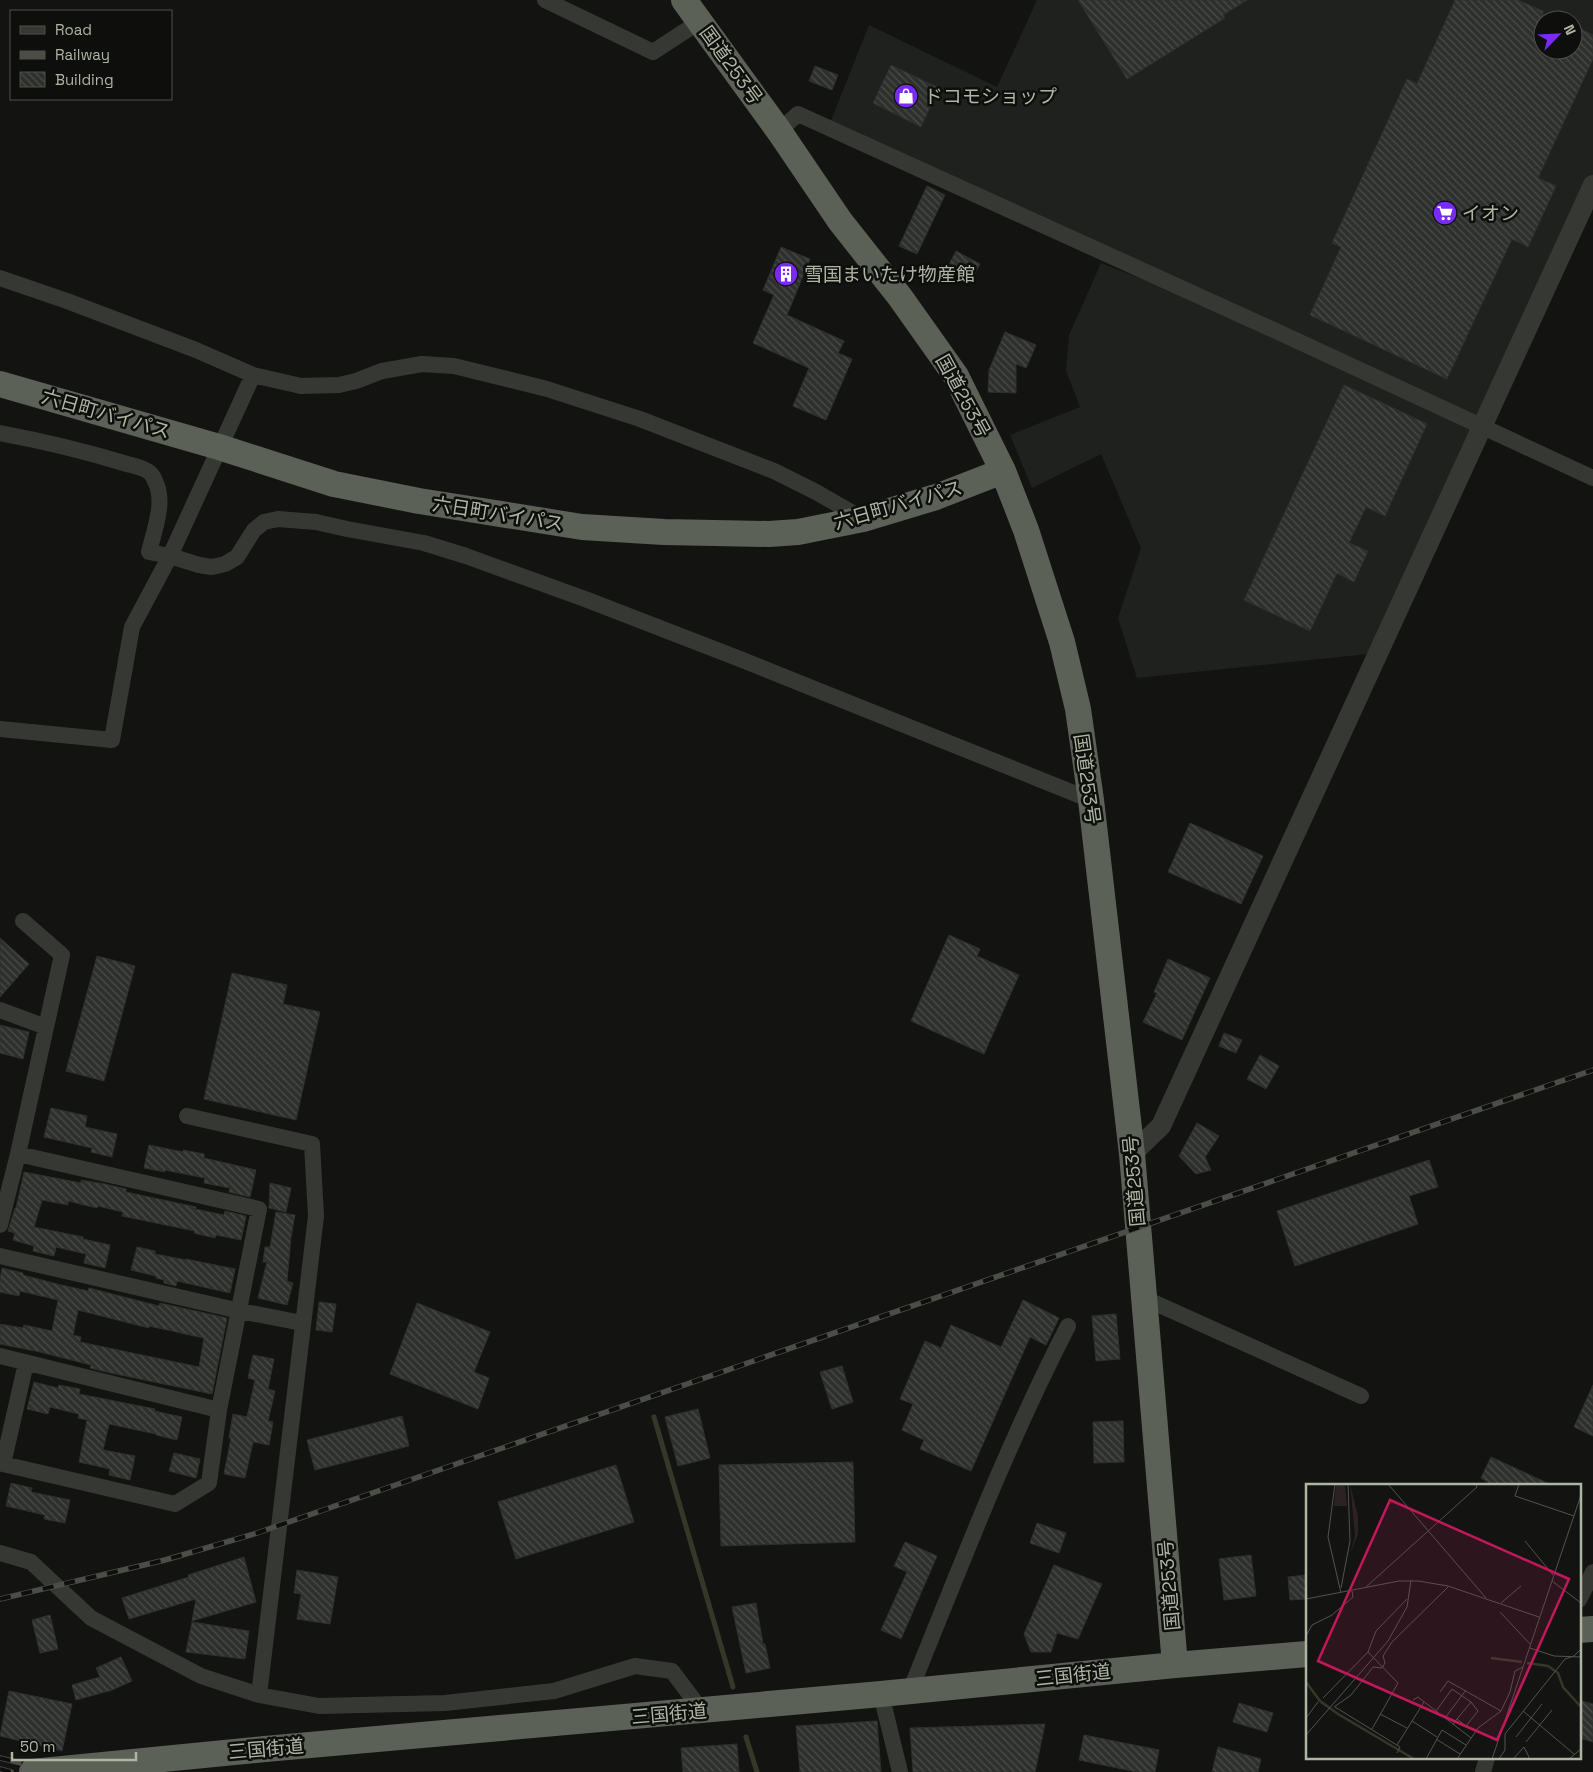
<svg xmlns="http://www.w3.org/2000/svg" width="1593" height="1772" viewBox="0 0 1593 1772" font-family="'Space Grotesk','Noto Sans JP',sans-serif">
  <style>
    .built { fill: #1f211e; fill-rule: evenodd }
    .lines { fill: none; stroke-linecap: round; stroke-linejoin: round }
    .stream { stroke: #353828; stroke-width: 5 }
    .building { fill: url(#building-back-hatch); stroke: #2d302c; fill-rule: evenodd }
    .minor { stroke: #363933; stroke-width: 16 }
    .tertiary { stroke: #363933; stroke-width: 20 }
    .trunk { stroke: #5c6157; stroke-width: 26 }
    .rail-casing { stroke: #4a4e46; stroke-width: 5.5 }
    .rail { stroke: #0e0f0d; stroke-width: 4; stroke-dasharray: 11; stroke-linecap: butt }
    .trunk-bridge { stroke: #5c6157; stroke-width: 26 }
    .labels { text-anchor: middle; dominant-baseline: central; stroke-width: 5; stroke-linejoin: round; paint-order: stroke }
    .street-label { font-size: 19px; fill: #adb5a3; stroke: #0e0f0d }
    .poi-label { font-size: 19px; fill: #adb5a3; stroke: #0e0f0d; text-anchor: start }
    .inset-river { fill: none; stroke: #353828; stroke-width: 2.5 }
    .inset-road { fill: none; stroke: #51544c; stroke-width: 1 }
    .view { fill: #c2185b; fill-opacity: 0.15; stroke: #c2185b; stroke-width: 2.5 }
    .inset-edge { fill: none; stroke: #adb5a3; stroke-width: 2.5 }
  </style>
  <defs>
    <pattern id="building-back-hatch" width="6" height="6" patternUnits="userSpaceOnUse" patternTransform="scale(1.25)"><rect width="6" height="6" fill="#2e302d"/><path d="M-1 5l2 2M0 0l6 6M5-1l2 2" fill="none" stroke="#4a4c48"/></pattern>
  </defs>
  <rect width="100%" height="100%" fill="#131412"/>
  <!-- built -->
  <path class="built" d="M1037,0H1593V185L1378,653L1137,678L1118,618L1141,548L1101,454L1032,488L1010,435L1080,407L1066,371L1069,335L1101,263L1263,326L828,128L869,25L997,87ZM1543,20H1573V50H1543Z"/>
  <g class="lines">
    <!-- stream -->
    <path class="stream" d="M654,1417L733,1687
      M746,1737L757,1772"/>
  </g>
  <!-- building -->
  <path class="building" d="M1078,0H1247L1223,15L1225,18L1127,79Z
    M1455,0H1518L1543,11V50H1573V25L1593,35V59L1538,178L1556,186L1528,247L1512,239L1447,379L1310,315L1341,247L1332,243L1407,79L1417,84Z
    M891,65L939,88L921,127L873,103Z
    M815,66L838,75L832,90L809,81Z
    M927,186L945,195L917,254L899,246Z
    M781,247L810,259L787,315L844,341L838,353L852,359L826,420L793,406L809,368L753,343L774,295L763,290Z
    M956,251L980,264L970,283L946,270Z
    M1005,332L1036,345L1026,368L1016,364V393L988,392L989,370Z
    M1344,385L1427,424L1385,516L1366,507L1349,543L1368,551L1354,582L1337,573L1310,631L1244,600Z
    M1190,823L1263,856L1241,904L1168,872Z
    M949,935L980,949L977,956L1019,975L984,1054L911,1021Z
    M0,938L29,964L0,997Z
    M97,956L135,966L104,1081L66,1071Z
    M1168,959L1210,978L1182,1040L1143,1022L1157,993L1154,992Z
    M232,973L287,985L283,1004L320,1012L296,1120L204,1099Z
    M0,1025L29,1032L23,1059L0,1053Z
    M1224,1033L1242,1040L1236,1053L1219,1046Z
    M1260,1055L1279,1066L1266,1089L1247,1079Z
    M51,1108L87,1116L85,1127L117,1134L112,1157L91,1152L92,1148L44,1137Z
    M1197,1123L1219,1136L1205,1157L1211,1170L1196,1174L1179,1156Z
    M149,1145L183,1152V1150L204,1154V1158L256,1170L250,1197L229,1192L230,1188L204,1183L205,1178L165,1170V1172L144,1168Z
    M1429,1160L1438,1187L1409,1196L1418,1224L1295,1266L1277,1211Z
    M24,1172L81,1183V1180L105,1184L126,1189V1192L196,1207L195,1209L224,1215L225,1211L246,1216L241,1240L216,1235L215,1238L194,1233L195,1231L122,1216L123,1212L98,1206L97,1208L68,1201V1205L42,1200L34,1227L83,1237V1239L110,1245L105,1268L84,1263L86,1254L56,1247L54,1256L33,1251L34,1246L13,1240L15,1233L8,1231L15,1208H16Z
    M270,1183L291,1188L286,1212L269,1208Z
    M276,1212L295,1215L291,1237L287,1281L293,1283L287,1305L258,1298L267,1262H263L265,1247H270Z
    M137,1247L155,1251V1254L186,1260V1259L235,1269L230,1293L177,1281L176,1286L164,1283V1280L156,1278V1276L131,1270Z
    M2,1268L23,1273V1275L57,1284L88,1291L89,1288L159,1306L160,1303L227,1318L212,1394L111,1373L90,1368L91,1365L40,1352L0,1344V1324L23,1328L24,1325L52,1331L58,1300L20,1291L19,1296L0,1292V1279ZM78,1310L149,1328V1326L204,1338L199,1367L80,1342L81,1337L73,1335Z
    M1023,1300L1059,1318L1046,1345L1030,1337L971,1471L920,1449L924,1440L902,1430L913,1404L900,1399L925,1341L941,1348L951,1325L1001,1347Z
    M319,1302L336,1304L332,1332L316,1330Z
    M417,1303L490,1332L474,1372L489,1378L478,1409L390,1374Z
    M1116,1314L1120,1359L1096,1361L1092,1316Z
    M253,1355L274,1359L268,1389L275,1391L268,1421L273,1422L269,1445L253,1442L245,1478L224,1474L231,1438H229L233,1414L247,1417L255,1380L248,1378Z
    M842,1366L853,1402L832,1409L820,1372Z
    M34,1382L58,1388L59,1385L80,1389L79,1394L155,1409L154,1411L182,1417L177,1440L156,1435V1434L109,1424L103,1450L135,1456L130,1480L109,1475L110,1469L79,1462L87,1420L78,1418L79,1414L50,1407L48,1414L27,1409Z
    M1593,1385V1436L1574,1427Z
    M698,1409L710,1458L678,1466L665,1417Z
    M402,1416L409,1446L315,1470L307,1440Z
    M1123,1421L1124,1462L1094,1463L1093,1422Z
    M174,1453L200,1459L196,1478L169,1471Z
    M1491,1457L1554,1486H1494L1481,1478Z
    M853,1462L855,1542L721,1546L719,1465Z
    M616,1465L634,1522L516,1559L498,1502Z
    M11,1483L32,1488L31,1492L70,1500L65,1523L44,1519L45,1515L6,1506Z
    M1037,1523L1066,1533L1059,1553L1030,1543Z
    M905,1542L937,1556L901,1639L881,1630L907,1572L894,1566Z
    M1251,1555L1256,1596L1224,1600L1219,1559Z
    M244,1557L256,1602L192,1621L196,1599L129,1619L122,1598L189,1577L188,1575Z
    M1054,1565L1102,1584L1078,1639L1057,1633L1051,1652H1031L1024,1634Z
    M297,1570L338,1577L330,1624L297,1619L301,1594L294,1593Z
    M1307,1575V1599L1290,1600L1288,1577Z
    M756,1603L763,1644H765L770,1668L746,1673L732,1607Z
    M50,1615L58,1649L40,1653L32,1620Z
    M192,1622L249,1631L245,1659L186,1652Z
    M121,1657L132,1681L112,1690L76,1700L72,1685L100,1677L96,1668Z
    M9,1691L72,1704L62,1751L0,1736Z
    M1579,1700L1593,1704V1742L1579,1738Z
    M1239,1703L1273,1713L1267,1732L1233,1722Z
    M877,1721L881,1772H800L796,1726Z
    M1045,1724L1035,1772H913L910,1728Z
    M1084,1735L1159,1750L1155,1772H1137L1079,1760Z
    M737,1744L739,1772H683L681,1748Z
    M1218,1747L1261,1759L1258,1772H1212Z"/>
  <g class="lines">
    <!-- minor -->
    <path class="minor" d="M545,0L653,52L699,22
      M779,131L798,114L1276,331L1593,478
      M0,278L67,301L196,350L253,375L301,386L339,385L356,381L382,371L422,364L454,366L547,389L640,419L774,471L816,492L863,519
      M0,433C43,441 85,451 127,464C134,466 146,468 151,474C153,476 154,478 155,481C166,502 154,530 149,552L170,556L199,565L212,567L225,564L237,557L254,530L264,522L278,519L316,522L347,529L424,543L466,556L585,599L740,659L1091,800
      M0,729L112,740L132,627L170,556L253,375
      M0,1010L46,1027
      M187,1116L312,1144L316,1216L259,1695
      M18,1154L62,955L23,921
      M0,1225L18,1154L259,1209L219,1410L0,1356
      M0,1256L240,1311L302,1323
      M1144,1298L1361,1396
      M26,1363L3,1464L175,1504L209,1483L219,1410
      M0,1553L31,1562L91,1618L201,1676L259,1695L319,1706L445,1703L554,1691L635,1666L672,1671L702,1711
      M1579,1600L1593,1572
      M910,1691C960,1568 1007,1444 1068,1326
      M881,1694L900,1772
      M1483,1772L1487,1758"/>
    <!-- tertiary -->
    <path class="tertiary" d="M1132,1154L1161,1126C1306,813 1447,498 1593,185"/>
    <!-- trunk -->
    <path class="trunk" d="M684,0L779,131L840,221L900,297L956,376L1003,471L1026,530L1062,642L1078,709L1091,800L1132,1154L1175,1665
      M0,384L219,447L334,484L419,501L582,527L664,532L769,534L798,532L863,519L936,497L1003,471
      M1579,1630L1593,1629
      M265,1749L881,1694L1175,1665L1307,1654"/>
    <!-- rail casing -->
    <g class="rail-casing">
      <path id="rail" d="M0,1599L165,1560L257,1533L1593,1070
        M0,1758L58,1772
        M0,1769L11,1772"/>
    </g>
    <!-- rail -->
    <use href="#rail" class="rail"/>
    <!-- trunk-bridge -->
    <path class="trunk-bridge" d="M32,1772L265,1749"/>
  </g>
  <!-- icons -->
  <defs>
    <g id="shop-disc" transform="scale(1.25)"><circle r="9.5" fill="#792af4" stroke="#0e0f0d"/><path d="M-5-2.5h2.3a2.7 3.5 0 0 1 5.4 0H5L5.5 6h-11ZM-1.5-2.5h3a1.5 2.3 0 0 0-3 0Z" fill="#fff"/></g>
    <g id="supermarket-disc" transform="scale(1.25)"><circle r="9.5" fill="#792af4" stroke="#0e0f0d"/><path d="M-6-5.5h2.5l.6 2H6L4.5 2H-2.5L-4.4-4H-6ZM-1.5 3.2a1.3 1.3 0 1 0 .1 0ZM3 3.2a1.3 1.3 0 1 0 .1 0Z" fill="#fff"/></g>
    <g id="building-disc" transform="scale(1.25)"><circle r="9.5" fill="#792af4" stroke="#0e0f0d"/><path d="M-4-6H4V6H1V3H-1V6H-4ZM-2.5-4.3h1.7v1.8h-1.7ZM.8-4.3h1.7v1.8H.8ZM-2.5-1h1.7V.8h-1.7ZM.8-1h1.7V.8H.8Z" fill="#fff"/></g>
  </defs>
  <g fill-rule="evenodd">
    <use href="#shop-disc" x="906" y="96"/>
    <use href="#supermarket-disc" x="1445" y="213"/>
    <use href="#building-disc" x="786" y="274"/>
  </g>
  <g class="labels">
    <!-- street labels -->
    <g class="street-label">
      <text transform="translate(731 65) rotate(54)">国道253号</text>
      <text transform="translate(963 396) rotate(61)">国道253号</text>
      <text transform="translate(106 414) rotate(16)">六日町バイパス</text>
      <text transform="translate(898 505) rotate(-16)">六日町バイパス</text>
      <text transform="translate(498 514) rotate(9)">六日町バイパス</text>
      <text transform="translate(1087 779) rotate(82)">国道253号</text>
      <text transform="translate(1134 1181) rotate(-95)">国道253号</text>
      <text transform="translate(1169 1585) rotate(-95)">国道253号</text>
      <text transform="translate(1073 1675) rotate(-6)">三国街道</text>
      <text transform="translate(669 1714) rotate(-5)">三国街道</text>
      <text transform="translate(266 1749) rotate(-5)">三国街道</text>
    </g>
    <!-- poi labels -->
    <g class="poi-label">
      <text x="924" y="96">ドコモショップ</text>
      <text x="1462" y="213">イオン</text>
      <text x="804" y="274">雪国まいたけ物産館</text>
    </g>
  </g>
  <!-- overview -->
  <g transform="translate(1306 1484)">
    <rect width="275" height="275" fill="#131412"/>
    <path d="M30,0H39L41,22H28ZM44,0L52,32V50L44,70L49,52Z" fill="#2c2224"/>
    <path class="inset-river" d="M185,174L216,178M221,179L242,182L252,189L257,203L275,223M0,198L14,217L32,230L108,275"/>
    <path class="inset-road" d="M29,0L22,53L35,109M82,0L180,114M213,0L209,12L268,32M219,57L247,91M246,97L275,119M60,103L171,3L170,0M35,104L44,57L42,0M0,115L93,97H112L142,102L233,133M195,119L215,102M194,128L224,160M0,152L6,141L26,131L47,113L46,107M224,164L248,172L275,173M62,168L92,199L66,245M76,184L79,179L77,172L86,158L142,103M134,208L142,197L195,227M17,214L62,168L70,147L101,115M107,216L112,213L130,227M28,223L45,211L67,183L76,184M29,223L94,263L91,269M217,227L268,270M74,230L101,244M0,234L12,218M139,234L160,206M151,235L160,242L172,227L165,218M106,237L131,253M147,240L165,218L146,205L130,227L165,254M0,251L82,157L101,123L105,96M210,253L236,220M130,255L154,270M220,258L246,226M91,261L118,218M120,275L136,246L160,261M151,275L172,244L195,227L204,208L209,187L217,183M186,275L275,11M193,275L199,266V250L259,175L268,172L275,165M207,275L218,263L223,273L221,275M263,275L275,265"/>
    <path class="view" d="M84,16L263,95L191,256L12,177Z"/>
    <rect width="275" height="275" class="inset-edge"/>
  </g>
  <!-- legend -->
  <rect x="10" y="10" width="162" height="90" fill="#0e0f0d" stroke="#4e5149"/>
  <rect x="20" y="26" width="25" height="8" fill="#363933" stroke="#4e5149"/>
  <text x="55" y="35" font-size="15" fill="#adb5a3">Road</text>
  <rect x="20" y="51" width="25" height="8" fill="#4a4e46" stroke="#4e5149"/>
  <text x="55" y="60" font-size="15" fill="#adb5a3">Railway</text>
  <rect x="20" y="72" width="25" height="15" fill="url(#building-back-hatch)" stroke="#4e5149"/>
  <text x="55" y="85" font-size="15" fill="#adb5a3">Building</text>
  <!-- north arrow -->
  <g transform="translate(1558 35) rotate(66)"><circle r="24" fill="#0e0f0d" stroke="#4e5149"/>
  <path d="M0-4L9 19L0 12L-9 19Z" fill="#792af4"/>
  <text y="-8" font-size="14" font-weight="bold" text-anchor="middle" fill="#adb5a3">N</text>
  </g>
  <!-- scale -->
  <path d="M12 1752v8h124v-8" fill="none" stroke="#adb5a3" stroke-width="2.5"/>
  <text x="20" y="1752" font-size="15" fill="#adb5a3" stroke="#0e0f0d" stroke-width="4" paint-order="stroke">50 m</text>
</svg>
